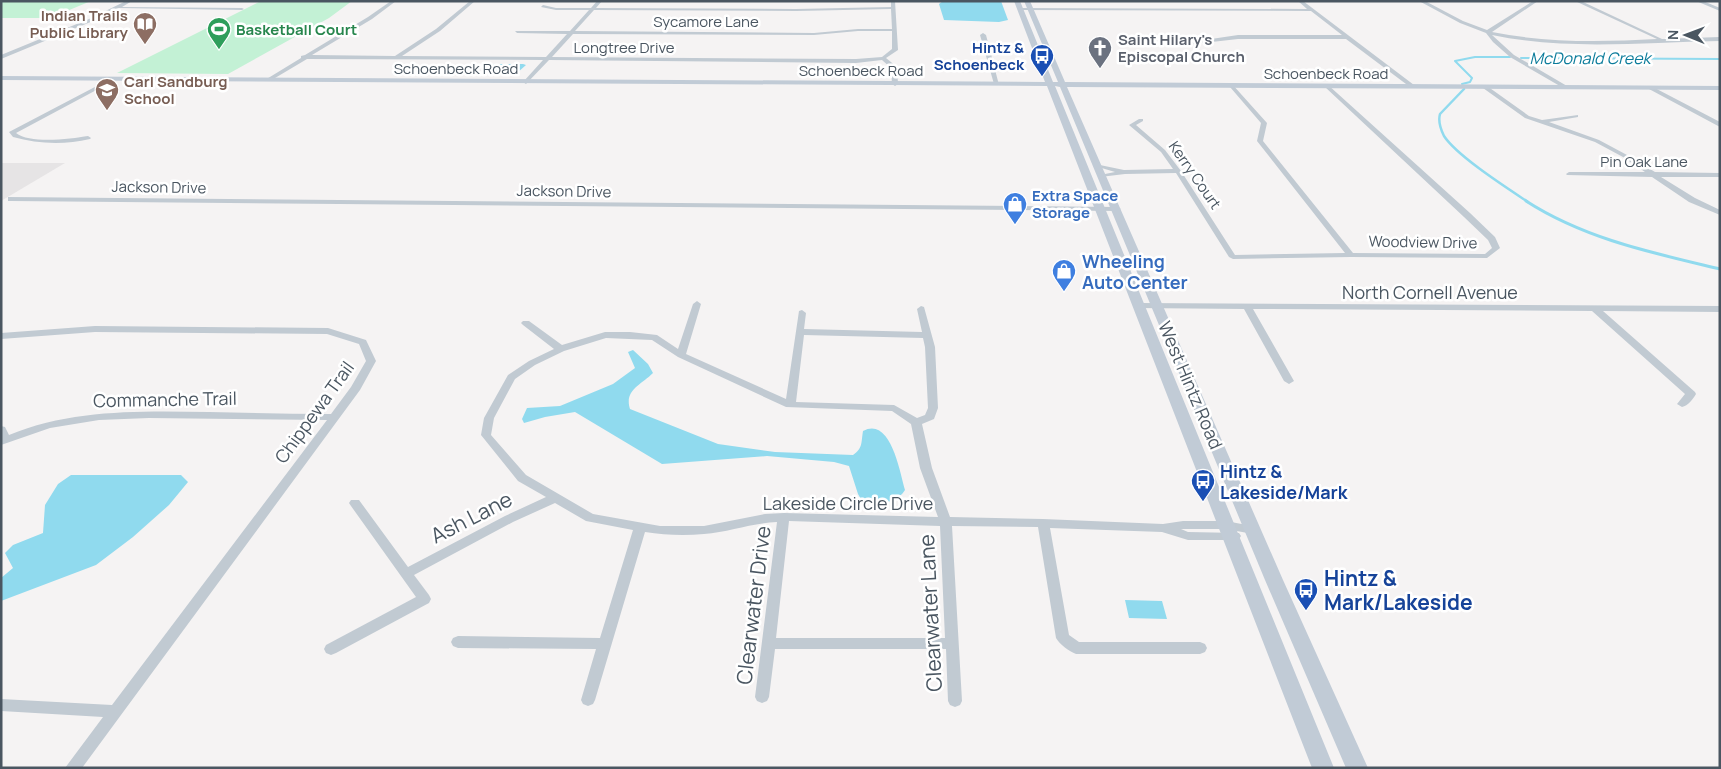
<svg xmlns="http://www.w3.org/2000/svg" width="1721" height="769" viewBox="0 0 1721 769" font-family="Manrope,sans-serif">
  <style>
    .education { fill: #e6e4e5 }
    .green { fill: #c3f1d5 }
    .water { fill: #90daee }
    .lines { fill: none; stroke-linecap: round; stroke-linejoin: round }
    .stream-far2 { stroke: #90daee; stroke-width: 2 }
    .stream-far1 { stroke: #90daee; stroke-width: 2.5 }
    .stream { stroke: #90daee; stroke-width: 3 }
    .minor { fill: #c1cad2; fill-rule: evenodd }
    .secondary { fill: #c1cbd6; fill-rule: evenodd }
    .labels { text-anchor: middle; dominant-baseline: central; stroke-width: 5; stroke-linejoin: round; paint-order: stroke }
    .far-education-label { font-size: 15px; font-weight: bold; fill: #785e54; stroke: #fff; text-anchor: end }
    .far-street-label { font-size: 15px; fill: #4a5661; stroke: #fff }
    .far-leisure-label { font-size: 15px; font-weight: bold; fill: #27864d; stroke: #fff; text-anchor: start }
    .far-worship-label { font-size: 15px; font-weight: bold; fill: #5b616d; stroke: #fff; text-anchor: start }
    .far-transit-label { font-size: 15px; font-weight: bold; fill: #164399; stroke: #fff; text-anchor: end }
    .far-shop-label { font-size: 15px; font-weight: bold; fill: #366cbe; stroke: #fff; text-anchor: start }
    .far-water-label { font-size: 16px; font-style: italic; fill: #0c7c9b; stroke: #fff }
    .shop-label { font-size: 18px; font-weight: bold; fill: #366cbe; stroke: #fff; text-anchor: start }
    .street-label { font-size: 18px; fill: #4a5661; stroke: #fff }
    .transit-label { font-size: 18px; font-weight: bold; fill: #164399; stroke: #fff; text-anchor: start }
    .near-street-label { font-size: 21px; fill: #4a5661; stroke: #fff }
    .near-transit-label { font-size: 21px; font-weight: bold; fill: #164399; stroke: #fff; text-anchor: start }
  </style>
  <rect width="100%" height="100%" fill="#f5f3f3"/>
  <!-- education -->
  <path class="education" d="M1,163H65L1,201Z"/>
  <!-- green -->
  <path class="green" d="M1,1H91L50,18H1Z
    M261,1H352L329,18L228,74L117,73Z"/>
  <!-- water -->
  <path class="water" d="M943,1H1001L1008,20L999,22L944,20L939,4Z
    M490,64H523L526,65L517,73H481Z
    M633,350L648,364L653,373C641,385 624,390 630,409L718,444L775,452L853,455C863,448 861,443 863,431C891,416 900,473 905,490C897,504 877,505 862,501L858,494L849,466L834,462L767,456L662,464L575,412L545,417L524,423L522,419L527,408L560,406L613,384L635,368L628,352Z
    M71,475H181L188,482L169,505L133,537L96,565L1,601V578L13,568L5,553L13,545L43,533L45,505L58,484Z
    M1125,600L1162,601L1167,619L1129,618Z"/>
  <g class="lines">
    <!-- stream-far2 -->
    <path class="stream-far2" d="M1521,58L1720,59
      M1462,84L1470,82L1472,78L1455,61L1475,57H1510"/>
    <!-- stream-far1 -->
    <path class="stream-far1" d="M1464,89L1440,114C1438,121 1441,130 1444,136C1457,156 1507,188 1528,202"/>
    <!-- stream -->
    <path class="stream" d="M1526,201C1585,239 1653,253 1720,269"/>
    <!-- minor -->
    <path class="minor" d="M126,1H132L122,7L242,8L244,9L242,10L119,8L93,21L1,59V55L89,19Z
      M391,1H396L372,19L312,55L395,56L436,29L470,1H475L440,31L402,56L546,57L567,34L517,33L515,31H570L589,10H556L541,7L543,5L556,8H591L597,1H602L596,8L796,9L891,7V1H895L898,50L886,58L897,67L898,84L895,86L892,84L891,68L882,60L856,63L549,60L526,84L523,82L524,81L543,60L307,59L270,81L265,80L301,58V56L305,55L368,17ZM891,9L892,29H858L814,33L575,31L594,10L796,11ZM858,31H892V49L882,57L856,59L552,57L573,34L814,35Z
      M1298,1H1303L1414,85V87H1410L1346,39H1238L1194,44L1191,42L1238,35H1342L1311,11L1020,10L1018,9L1020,8L1307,9Z
      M1419,1H1425L1463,21L1487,30L1533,1H1538L1492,32C1547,43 1601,42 1657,39L1575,1H1581L1662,39L1720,37V41C1644,42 1568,51 1492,35L1514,55L1567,86V88L1565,89L1510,57L1493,42L1486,33L1460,23Z
      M1696,1H1703L1720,8V11Z
      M983,33L986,35L999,85L994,84L980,35Z
      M112,78L117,79L16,133C30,144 70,139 88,136L91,138L90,139C64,145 38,144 13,137L9,132Z
      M1232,84L1267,123L1263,141L1353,253L1485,254L1492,248L1488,240L1464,217L1325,87V85L1327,84L1470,213L1495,237L1500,248L1487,258L1351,257L1233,259L1229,257L1176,173L1125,174L1100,177V175L1115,172L1095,166V164L1124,170L1173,169L1161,152L1129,125L1139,119H1143V121L1136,125L1165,150L1181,171L1235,255L1345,253L1257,141L1261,123L1230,87V85Z
      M1483,86H1487L1529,116L1542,120L1578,115V117L1549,122L1599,140L1627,155L1655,172L1720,173V177H1661L1695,198L1720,210V215L1689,202L1652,177L1567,175L1566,174L1569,172H1645L1623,157L1595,142L1525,118L1483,88Z
      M1651,86L1720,122V127L1649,89L1648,88Z
      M8,197L1117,207L1121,209L1117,211L11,201H8Z
      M697,301L701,304L686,354L786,399L799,311L802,310L806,313L804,329L922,332L917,309L921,306L924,307L935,347L938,408L934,419L922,424L932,468L950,517L1043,519L1163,524L1183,521H1226L1257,527L1259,530L1257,533L1253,534L1226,529H1181L1188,532L1239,533L1241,536L1239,539L1235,540H1188L1162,532L1050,528L1069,635L1079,642H1200L1205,644L1207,648L1205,652L1200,654H1076C1069,651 1060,645 1056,638L1038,527L952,526L962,701L960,705L955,707L950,705L948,701L946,649H775L769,697L767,701L762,703L757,701L755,697L777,522C752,523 729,532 704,534C684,536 664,535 645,532L595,700L593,704L588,706L583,704L581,700L596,649L458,648L453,646L451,642L453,638L458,636L600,638L633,530L586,521L555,503L513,522L414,575L429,595L431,599L429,603L336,653L331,655L326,653L324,649L326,645L416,597L351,506L349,503L351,500H359L408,567L505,516L546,497L518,481L481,435L484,418L508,375L529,361L554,349L523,325L521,323L523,321H529L562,345L605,332H630L657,335L678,349L693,304ZM804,335L923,338L925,347L928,408L925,415L917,418L894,405L796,402ZM606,338L652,340L678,357L786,407L892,411L911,424L920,468L938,517L784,513L765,514L704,526H660L593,514L526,475L491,435L494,418L515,379L535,365L564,351ZM789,521L940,526L945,638H776Z
      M1139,303L1720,306V312L1603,311L1695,392L1696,394C1693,399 1688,406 1682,407L1677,404L1685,394L1592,311L1253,309L1294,381L1289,384L1284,381L1244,309L1136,308L1135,306Z
      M95,326L328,328L366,340L376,361L360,390L82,768H65L103,717L1,711V699L112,705L327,420L149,418L99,420L50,428L1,445V426L5,427L9,435C72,409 141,411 209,412C250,413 290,414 331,414L351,387L366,361L359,344L327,334L95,332L1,339V333Z"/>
    <!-- secondary -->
    <path class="secondary" d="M1014,1H1020L1053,82H1058L1024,1H1030L1065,82L1720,86V90L1067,87L1283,580L1368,768H1346L1265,580L1060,87L1055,86L1334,768H1312L1047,86L1,80V76L1045,82Z"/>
  </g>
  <!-- icons -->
  <defs>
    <g id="library-pin" transform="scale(1.25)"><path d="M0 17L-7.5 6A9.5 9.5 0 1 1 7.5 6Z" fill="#8d6e63" stroke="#fff"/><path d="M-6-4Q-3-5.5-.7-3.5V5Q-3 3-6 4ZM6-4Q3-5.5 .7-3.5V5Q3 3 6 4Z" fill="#fff"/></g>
    <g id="stadium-pin" transform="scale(1.25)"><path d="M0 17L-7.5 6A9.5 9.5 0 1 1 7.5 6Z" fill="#2e9e5b" stroke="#fff"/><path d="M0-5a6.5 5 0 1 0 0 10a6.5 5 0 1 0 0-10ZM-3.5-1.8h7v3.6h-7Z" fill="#fff"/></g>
    <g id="church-pin" transform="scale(1.25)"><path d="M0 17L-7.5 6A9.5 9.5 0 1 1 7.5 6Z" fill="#6b7280" stroke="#fff"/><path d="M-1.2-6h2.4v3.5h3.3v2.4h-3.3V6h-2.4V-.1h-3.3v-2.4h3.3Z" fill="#fff"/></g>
    <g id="bus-pin" transform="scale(1.25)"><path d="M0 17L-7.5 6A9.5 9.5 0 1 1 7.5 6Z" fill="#1a4fb4" stroke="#fff"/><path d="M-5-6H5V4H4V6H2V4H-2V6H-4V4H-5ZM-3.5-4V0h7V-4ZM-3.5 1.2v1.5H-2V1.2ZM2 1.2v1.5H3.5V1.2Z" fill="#fff"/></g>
    <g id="school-pin" transform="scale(1.25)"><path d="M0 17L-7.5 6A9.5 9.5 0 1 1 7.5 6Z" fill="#8d6e63" stroke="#fff"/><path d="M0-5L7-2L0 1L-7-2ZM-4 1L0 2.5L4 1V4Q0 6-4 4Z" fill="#fff"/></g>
    <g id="shop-pin" transform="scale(1.25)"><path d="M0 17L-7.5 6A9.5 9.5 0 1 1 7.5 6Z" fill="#3f7fe0" stroke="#fff"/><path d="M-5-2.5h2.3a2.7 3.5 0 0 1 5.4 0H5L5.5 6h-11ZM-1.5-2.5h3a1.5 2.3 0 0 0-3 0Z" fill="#fff"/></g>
  </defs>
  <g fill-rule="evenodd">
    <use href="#library-pin" x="145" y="24"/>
    <use href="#stadium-pin" x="219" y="29"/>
    <use href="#church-pin" x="1100" y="48"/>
    <use href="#bus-pin" x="1042" y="56"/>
    <use href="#school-pin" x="107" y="90"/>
    <use href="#shop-pin" x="1015" y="204"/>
    <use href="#shop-pin" x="1064" y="271"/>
    <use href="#bus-pin" x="1203" y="481"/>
    <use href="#bus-pin" x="1306" y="590"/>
  </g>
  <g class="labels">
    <!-- far-education labels -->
    <g class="far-education-label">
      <text x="128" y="15">Indian Trails<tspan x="128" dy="17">Public Library</tspan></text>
      <text x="124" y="81" text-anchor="start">Carl Sandburg<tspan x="124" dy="17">School</tspan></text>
    </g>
    <!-- far-street labels -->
    <g class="far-street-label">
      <text x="706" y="21">Sycamore Lane</text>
      <text x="624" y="47">Longtree Drive</text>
      <text x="456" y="68">Schoenbeck Road</text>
      <text x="861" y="70">Schoenbeck Road</text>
      <text x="1326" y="73">Schoenbeck Road</text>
      <text x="1644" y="161">Pin Oak Lane</text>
      <text transform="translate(1195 175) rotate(55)">Kerry Court</text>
      <text transform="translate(159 187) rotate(1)">Jackson Drive</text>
      <text transform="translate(564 191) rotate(1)">Jackson Drive</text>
      <text transform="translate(1423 242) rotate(1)">Woodview Drive</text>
    </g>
    <!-- far-leisure labels -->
    <g class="far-leisure-label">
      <text x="236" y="29">Basketball Court</text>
    </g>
    <!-- far-worship labels -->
    <g class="far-worship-label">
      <text x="1118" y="39">Saint Hilary's<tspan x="1118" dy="17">Episcopal Church</tspan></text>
    </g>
    <!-- far-transit labels -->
    <g class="far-transit-label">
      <text x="1024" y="47">Hintz &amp;<tspan x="1024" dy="17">Schoenbeck</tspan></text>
    </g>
    <!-- far-shop labels -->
    <g class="far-shop-label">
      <text x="1032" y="195">Extra Space<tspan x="1032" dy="17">Storage</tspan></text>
    </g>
    <!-- far-water labels -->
    <g class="far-water-label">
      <text x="1590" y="58">McDonald Creek</text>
    </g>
    <!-- shop labels -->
    <g class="shop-label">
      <text x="1082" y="261">Wheeling<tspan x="1082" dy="21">Auto Center</tspan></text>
    </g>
    <!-- street labels -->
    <g class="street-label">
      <text x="1430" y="292">North Cornell Avenue</text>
      <text transform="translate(1191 385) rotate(67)">West Hintz Road</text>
      <text transform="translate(165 399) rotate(-1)">Commanche Trail</text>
      <text transform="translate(314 412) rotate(-54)">Chippewa Trail</text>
      <text x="848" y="503">Lakeside Circle Drive</text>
    </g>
    <!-- transit labels -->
    <g class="transit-label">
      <text x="1220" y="471">Hintz &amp;<tspan x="1220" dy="21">Lakeside/Mark</tspan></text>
    </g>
    <!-- near-street labels -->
    <g class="near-street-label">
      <text transform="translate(471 517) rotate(-27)">Ash Lane</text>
      <text transform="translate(753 605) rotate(-83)">Clearwater Drive</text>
      <text transform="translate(930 613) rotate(-93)">Clearwater Lane</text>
    </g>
    <!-- near-transit labels -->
    <g class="near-transit-label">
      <text x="1324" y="578">Hintz &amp;<tspan x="1324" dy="24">Mark/Lakeside</tspan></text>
    </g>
  </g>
  <!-- border -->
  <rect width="1721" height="769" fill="none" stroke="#4a5661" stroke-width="5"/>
  <!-- north arrow -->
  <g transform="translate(1686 35) rotate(271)" stroke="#ffffff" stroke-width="4" paint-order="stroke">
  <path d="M0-4L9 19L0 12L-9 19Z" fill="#4a5661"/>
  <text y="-8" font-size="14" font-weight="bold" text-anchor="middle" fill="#4a5661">N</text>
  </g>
</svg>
